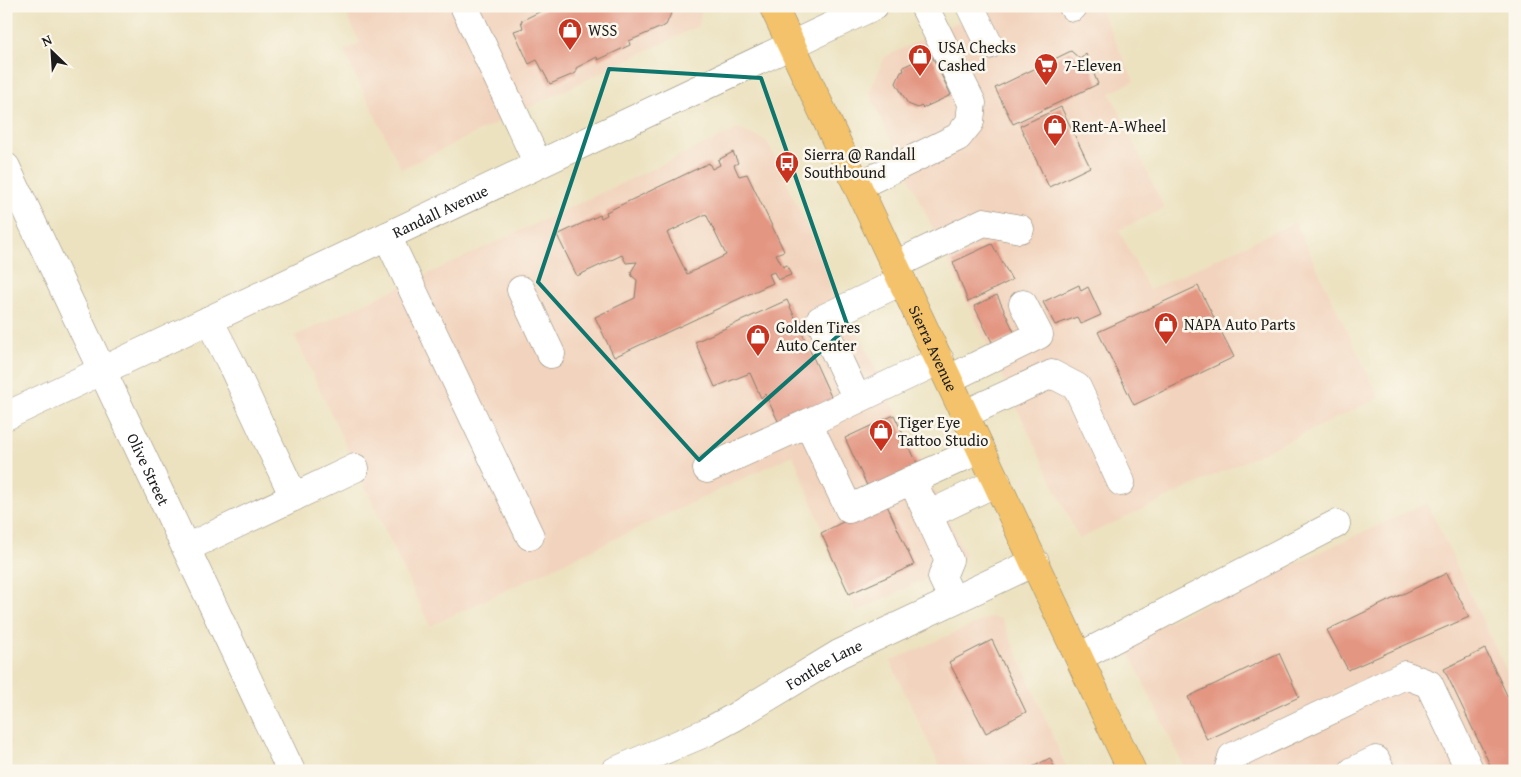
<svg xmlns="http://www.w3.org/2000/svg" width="1521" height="777" viewBox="0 0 1521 777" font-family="'Gentium Book Plus',serif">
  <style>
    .built { fill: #f2d4be }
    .building { fill: #e39682; fill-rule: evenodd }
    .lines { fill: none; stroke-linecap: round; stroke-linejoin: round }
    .minor-casing { stroke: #847f6e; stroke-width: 29 }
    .major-casing { stroke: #847f6e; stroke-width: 29 }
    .minor { stroke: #fff; stroke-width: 28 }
    .major { stroke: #f3c26a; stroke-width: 28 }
    .marked { fill: none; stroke: #0f766e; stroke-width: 4; stroke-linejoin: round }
    .labels { text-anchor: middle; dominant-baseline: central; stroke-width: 5; stroke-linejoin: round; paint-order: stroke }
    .poi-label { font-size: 16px; fill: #1c1c1c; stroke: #fbf7ec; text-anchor: start }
    .street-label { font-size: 16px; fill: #1c1c1c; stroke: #fbf7ec }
  </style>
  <rect width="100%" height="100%" fill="#fbf7ec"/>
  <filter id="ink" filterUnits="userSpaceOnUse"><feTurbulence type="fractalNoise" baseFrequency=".02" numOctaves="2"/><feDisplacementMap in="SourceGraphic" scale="10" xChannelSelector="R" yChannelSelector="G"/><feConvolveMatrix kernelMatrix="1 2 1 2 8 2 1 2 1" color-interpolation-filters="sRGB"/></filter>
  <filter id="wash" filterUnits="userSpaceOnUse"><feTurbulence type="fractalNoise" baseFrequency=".0096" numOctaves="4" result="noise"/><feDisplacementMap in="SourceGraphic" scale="20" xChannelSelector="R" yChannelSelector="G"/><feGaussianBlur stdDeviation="1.12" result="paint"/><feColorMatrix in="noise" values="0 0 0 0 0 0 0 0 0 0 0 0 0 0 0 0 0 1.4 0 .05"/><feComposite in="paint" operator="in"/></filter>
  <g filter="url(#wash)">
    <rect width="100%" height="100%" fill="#ece2c0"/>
    <!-- built -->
    <path class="built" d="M343,6H701L702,10L698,26L401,169L344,51L360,43Z
      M991,6H1099L1134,81L1110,93L1164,208L1119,230L1149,290L1295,222L1379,398L1079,539L869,93L885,57Z
      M738,129L767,141L831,277L965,553L963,560L956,565L856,612L793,455L430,626L295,336Z
      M1427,503L1515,689V771H1186L1124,642Z
      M991,617L1002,619L1068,771H942L890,661Z"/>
    <g id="blocks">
      <!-- building -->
      <path class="building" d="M551,6H668L673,9L666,25L629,41L630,45L598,60L597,57L576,68V73L550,84L537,60L529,64L514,31L523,28L521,21Z
        M1071,51L1080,59L1086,54L1098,84L1013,124L995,88Z
        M931,54L951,95L923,108L921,106L918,108L908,104L896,83L901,72L904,71L903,67Z
        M1061,107L1090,167L1049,187L1020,126Z
        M733,152L738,163L734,165L739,176L747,174L784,251L776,254L783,267L787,265L791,275L778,280L774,272L769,274L773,283L614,357L595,317L635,298L637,280L632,276L631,272L637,262L626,263L622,255L577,276L557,235L600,215L601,218L607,215L606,212L709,163L712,169L720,165L718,160ZM706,214L726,255L687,274L667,233Z
        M992,244L1012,280L968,302L953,262Z
        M1079,285L1081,291L1088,287L1101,315L1081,324L1077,317L1055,325L1043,302Z
        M1198,286L1234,357L1134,405L1098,332Z
        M997,295L1015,334L993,344L974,306Z
        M787,300L833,401L780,425L765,394L761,398L750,373L715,387L695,342Z
        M894,415L918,465L869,490L845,438Z
        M885,501L914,565L849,594L821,533Z
        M1447,573L1469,617L1348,670L1327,630Z
        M992,640L1026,712L986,733L949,662Z
        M1485,649L1515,712V771H1493L1444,669Z
        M1279,653L1299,697L1207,740L1188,697Z
        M1050,758L1056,771H1025Z"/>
    </g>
  </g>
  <g filter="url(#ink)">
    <use href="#blocks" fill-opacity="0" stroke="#847f6e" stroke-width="1"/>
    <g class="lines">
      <!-- minor casing -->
      <g class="minor-casing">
        <g id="minor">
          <path d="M464,6L538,164"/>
          <path d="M970,6L989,45"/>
          <path d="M1073,6V7"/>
          <path id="s1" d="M6,167L291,771"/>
          <path d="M858,186L958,137L970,122L972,103L924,6"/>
          <path d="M387,236L530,536"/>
          <path d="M895,265L984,222L1020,229"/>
          <path d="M521,290L551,354"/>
          <path d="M209,320L230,361L294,497"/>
          <path d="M940,360L808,423L849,509L912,480L949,560L942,577L953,600"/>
          <path d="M949,379L1039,335L1023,304"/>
          <path d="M857,399L820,320L902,281"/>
          <path d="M965,414L1052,374L1077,387L1121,482"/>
          <path id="s2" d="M6,416L874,6"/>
          <path d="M707,469L808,423"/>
          <path d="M912,480L981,449"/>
          <path d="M928,515L997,482"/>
          <path d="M186,548L355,468"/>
          <path d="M1079,657L1336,524"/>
          <path id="s3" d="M615,771L707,732L733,718L839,654L1035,562"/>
          <path d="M1228,771L1232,757L1405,675L1429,684L1470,771"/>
          <path d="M1353,771L1376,760L1381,771"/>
        </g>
      </g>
      <!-- major casing -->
      <g class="major-casing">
        <g id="major">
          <path id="s4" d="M773,6L1132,771"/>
        </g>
      </g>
      <!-- minor -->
      <use href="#minor" class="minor"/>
      <!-- major -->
      <use href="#major" class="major"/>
    </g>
  </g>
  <!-- marked area -->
  <path class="marked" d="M609,69L761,78L848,327L699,460L538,282Z"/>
  <!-- icons -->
  <defs>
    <g id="shop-pin" transform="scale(1.25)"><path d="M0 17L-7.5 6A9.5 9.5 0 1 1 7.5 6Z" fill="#c8321e" stroke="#fbf7ec"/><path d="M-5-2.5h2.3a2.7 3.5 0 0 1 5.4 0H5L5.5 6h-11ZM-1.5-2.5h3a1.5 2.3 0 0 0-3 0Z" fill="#fff"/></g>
    <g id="supermarket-pin" transform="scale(1.25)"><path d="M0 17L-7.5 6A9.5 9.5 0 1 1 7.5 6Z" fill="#c8321e" stroke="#fbf7ec"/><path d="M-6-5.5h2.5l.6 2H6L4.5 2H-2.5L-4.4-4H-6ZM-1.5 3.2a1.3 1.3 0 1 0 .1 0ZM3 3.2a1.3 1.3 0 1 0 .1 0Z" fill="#fff"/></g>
    <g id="bus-pin" transform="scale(1.25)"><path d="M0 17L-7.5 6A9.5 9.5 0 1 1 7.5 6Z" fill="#c8321e" stroke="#fbf7ec"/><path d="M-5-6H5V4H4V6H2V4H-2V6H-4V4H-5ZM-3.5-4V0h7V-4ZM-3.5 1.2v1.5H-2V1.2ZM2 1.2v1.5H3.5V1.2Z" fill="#fff"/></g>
  </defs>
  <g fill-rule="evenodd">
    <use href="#shop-pin" x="570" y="30"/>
    <use href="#shop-pin" x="920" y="56"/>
    <use href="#supermarket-pin" x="1046" y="65"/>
    <use href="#shop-pin" x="1055" y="126"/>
    <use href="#bus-pin" x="787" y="163"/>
    <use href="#shop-pin" x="1166" y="324"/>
    <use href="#shop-pin" x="758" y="336"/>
    <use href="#shop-pin" x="881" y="431"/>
  </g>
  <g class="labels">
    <!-- poi labels -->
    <g class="poi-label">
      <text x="588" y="30">WSS</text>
      <text x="938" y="47">USA Checks<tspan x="938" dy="18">Cashed</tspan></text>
      <text x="1064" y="65">7-Eleven</text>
      <text x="1072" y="126">Rent-A-Wheel</text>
      <text x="804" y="154">Sierra @ Randall<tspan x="804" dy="18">Southbound</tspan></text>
      <text x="1184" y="324">NAPA Auto Parts</text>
      <text x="776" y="327">Golden Tires<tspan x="776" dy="18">Auto Center</tspan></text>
      <text x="898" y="422">Tiger Eye<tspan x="898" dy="18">Tattoo Studio</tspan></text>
    </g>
    <!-- street labels -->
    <g class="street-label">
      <text stroke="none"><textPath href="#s2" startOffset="480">Randall Avenue</textPath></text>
      <text stroke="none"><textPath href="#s4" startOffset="378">Sierra Avenue</textPath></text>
      <text stroke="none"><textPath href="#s1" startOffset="334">Olive Street</textPath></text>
      <text stroke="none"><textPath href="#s3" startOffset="235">Fontlee Lane</textPath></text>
    </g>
  </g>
  <!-- margin -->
  <rect width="1521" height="777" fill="none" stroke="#fbf7ec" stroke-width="25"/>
  <!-- north arrow -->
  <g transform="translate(52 52) rotate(335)" stroke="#fbf7ec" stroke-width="4" paint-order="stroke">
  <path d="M0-4L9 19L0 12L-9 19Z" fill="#1c1c1c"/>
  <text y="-8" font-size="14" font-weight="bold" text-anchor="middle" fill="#1c1c1c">N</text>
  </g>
</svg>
